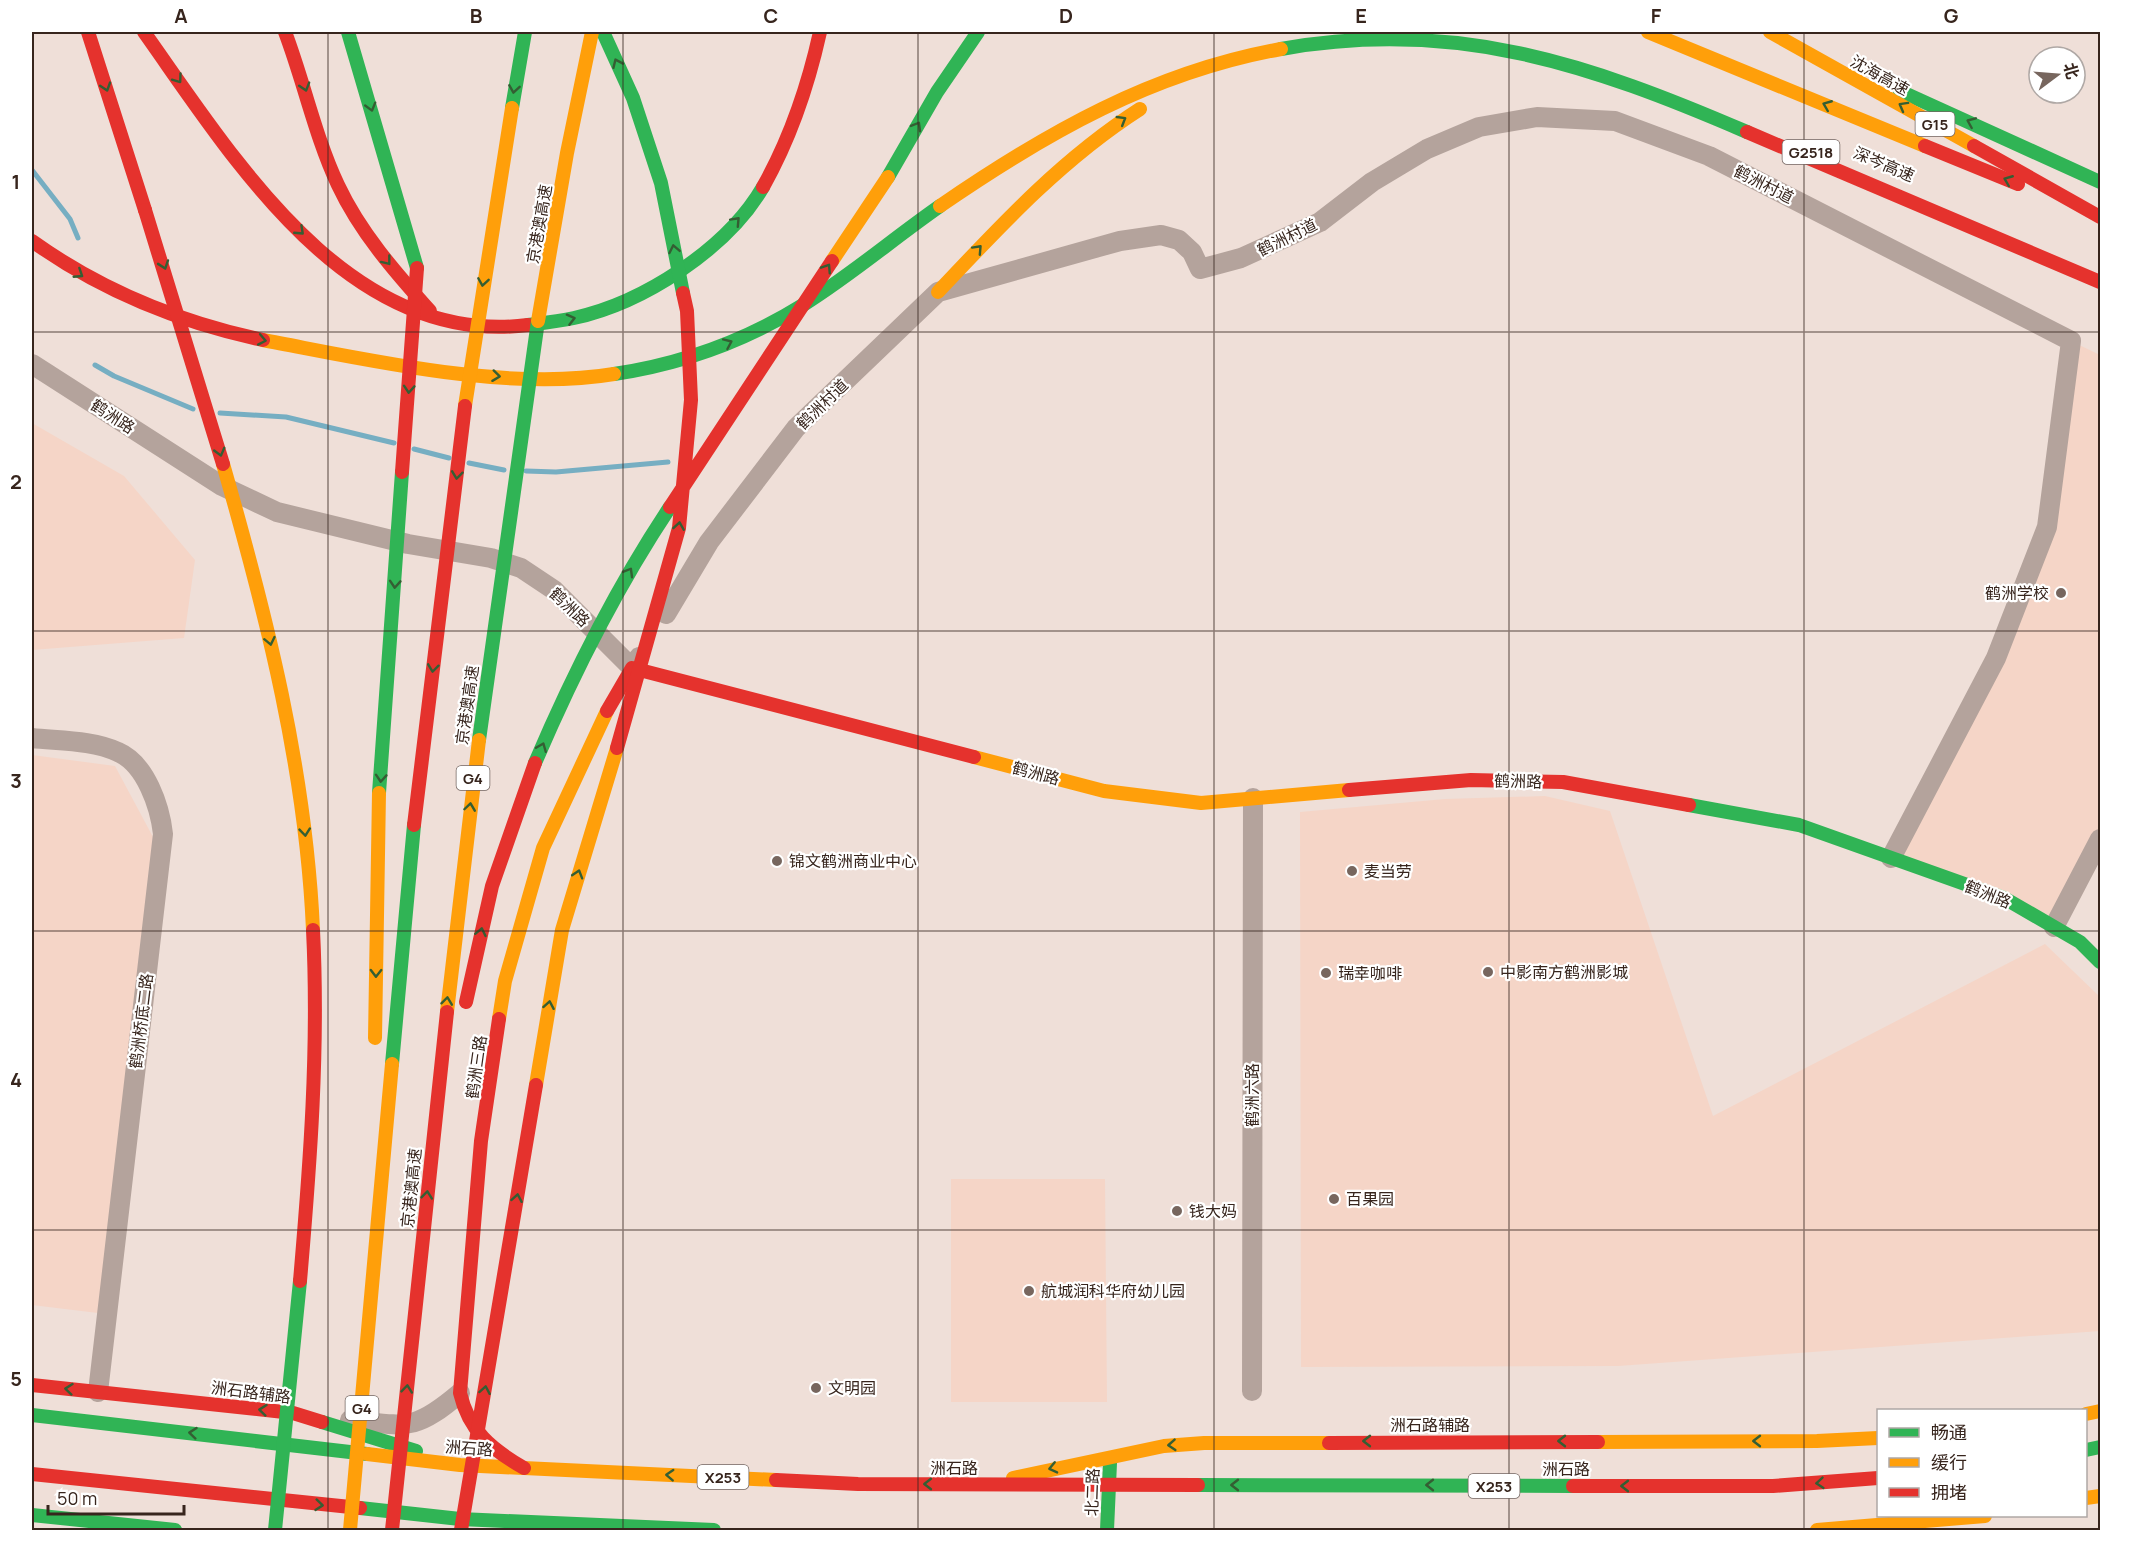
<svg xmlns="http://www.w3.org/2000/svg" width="2132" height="1562" viewBox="0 0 2132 1562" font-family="Manrope,'Noto Sans SC',sans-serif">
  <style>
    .built { fill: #f5d5c7 }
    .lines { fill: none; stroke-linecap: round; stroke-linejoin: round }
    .stream { stroke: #76aec2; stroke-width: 5 }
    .street { stroke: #b4a39c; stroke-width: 20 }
    .fast { stroke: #30b455; stroke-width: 14 }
    .slow { stroke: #ff9f0a; stroke-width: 14 }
    .jam { stroke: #e5322d; stroke-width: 14 }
    .fast-bridge { stroke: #30b455; stroke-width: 14 }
    .slow-bridge { stroke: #ff9f0a; stroke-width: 14 }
    .jam-bridge { stroke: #e5322d; stroke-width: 14 }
    .oneway { stroke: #345e33 }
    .grid { fill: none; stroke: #37251d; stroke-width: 1.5; stroke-opacity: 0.55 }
    .poi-dot { fill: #77665e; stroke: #fff; stroke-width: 2 }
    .labels { text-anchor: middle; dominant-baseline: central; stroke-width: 4.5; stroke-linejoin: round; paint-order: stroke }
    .shield { fill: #fff; stroke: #736661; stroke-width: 1.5 }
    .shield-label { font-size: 15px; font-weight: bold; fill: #37251d }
    .street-label { font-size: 16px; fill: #37251d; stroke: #fff }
    .poi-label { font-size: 16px; fill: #37251d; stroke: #fff; text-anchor: start }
    .neatline { fill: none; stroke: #37251d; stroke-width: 2 }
    .grid-label { font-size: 20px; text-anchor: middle; font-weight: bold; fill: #37251d }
  </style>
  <rect width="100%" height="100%" fill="#efdfd8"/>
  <!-- built -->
  <path class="built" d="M2071,341L2100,355V839L2054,927L1891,858L2047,527Z
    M32,423L124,476L195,560L184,638L32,650Z
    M32,755L115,766L153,837L98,1313L32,1305Z
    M1545,796L1610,811L1713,1116L2045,944L2100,997V1331L1618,1366L1301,1367L1300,812L1445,799Z
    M951,1179H1105L1107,1402H951Z"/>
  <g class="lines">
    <!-- stream -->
    <path class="stream" d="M32,170L70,219L78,238
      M95,365L114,376L193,409
      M220,413L286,417L394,443
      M414,449L449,458
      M469,463L504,470
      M526,471L556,472L668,462"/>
    <!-- street -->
    <path class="street" d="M32,364L222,486L277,512L408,544L491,558L521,568L554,590L632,668L639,657
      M666,614L709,542L796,428L938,292L1120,241L1161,235L1179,240L1192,252L1200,269L1241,258L1320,222L1372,182L1427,149L1479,127L1537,117L1615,121L1709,156L2071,341L2047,527L1996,658L1891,858
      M32,738C59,741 93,740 118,752C146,764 160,807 163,834L98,1392
      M2054,927L2100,839
      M1252,1391L1253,798
      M350,1420C407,1426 414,1432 460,1393"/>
    <!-- fast -->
    <path class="fast" d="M348,32L417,268
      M1281,49C1455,18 1589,64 1747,132
      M1900,91L2100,182
      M888,177L937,92L978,32
      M528,325C543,323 559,321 574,318C643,303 727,249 763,187
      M614,374C681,364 745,341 803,305C851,275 894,238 940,206
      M1689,805L1799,825L2004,898L2080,942L2100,962
      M32,1415L367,1454
      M322,1422L416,1451
      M2086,1450L2100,1447
      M1198,1485L1573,1486
      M360,1508L460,1519L714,1530
      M32,1515L175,1530
      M1107,1530L1110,1463"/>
    <!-- slow -->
    <path class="slow" d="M1648,32L1925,146
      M940,206C1046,133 1153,72 1281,49
      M938,292C1001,225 1062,159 1140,109
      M263,340C370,360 507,392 614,374
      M974,757L1104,791L1201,803L1349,790
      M499,1019L505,981L543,848L607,711
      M2086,1414L2100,1411
      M1598,1442L1817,1441L1878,1438
      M367,1454L460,1465L776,1480
      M1013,1478L1164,1446L1204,1443H1329
      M2086,1498L2100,1496
      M1817,1530L1985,1516"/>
    <!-- jam -->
    <path class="jam" d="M88,32L145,210
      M144,32C233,157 348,348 528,325
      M285,32C304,82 315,136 338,185C360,232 395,272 430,311
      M1747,132L2100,282
      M1925,146L2018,184
      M763,187C790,139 808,86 820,32
      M32,241C102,291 178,322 263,340
      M607,711L632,668L974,757
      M1349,790L1471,780L1563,782L1689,805
      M499,1019L481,1141L460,1393C469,1431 491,1449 524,1468
      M32,1385L293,1413L322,1422
      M1329,1443L1598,1442
      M32,1474L360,1508
      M776,1480L858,1484L1198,1485
      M1573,1486H1773L1878,1478"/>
    <!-- fast-bridge -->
    <path class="fast-bridge" d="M603,32L633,98L661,183L683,293
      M512,108L525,32
      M479,740L538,321
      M535,763C573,674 616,588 670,507
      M379,793L402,472
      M392,1064L414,825
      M275,1530L300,1281"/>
    <!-- slow-bridge -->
    <path class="slow-bridge" d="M1770,32L1974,146
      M832,261L888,177
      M538,321L567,153L592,32
      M465,406L512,108
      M223,464C267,617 306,771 313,930
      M447,1012L479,740
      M375,1038L379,793
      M536,1085L562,930L617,748
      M350,1530L392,1064"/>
    <!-- jam-bridge -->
    <path class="jam-bridge" d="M1974,146L2100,217
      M145,210L223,464
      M402,472L417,268
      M670,507L832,261
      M617,748L679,528L691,400L687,311L683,293
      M414,825L465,406
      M466,1002L492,886L535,763
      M300,1281C310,1165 319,1048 313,930
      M392,1530L447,1012
      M461,1530L536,1085"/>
  </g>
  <!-- one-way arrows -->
  <defs><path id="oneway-chevron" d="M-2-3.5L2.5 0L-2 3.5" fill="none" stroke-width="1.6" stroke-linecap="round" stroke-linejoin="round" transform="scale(1.5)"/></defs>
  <g class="oneway">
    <use href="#oneway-chevron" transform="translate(617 63) rotate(-114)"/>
    <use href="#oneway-chevron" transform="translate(178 79) rotate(54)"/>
    <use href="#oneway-chevron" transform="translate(106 87) rotate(72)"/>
    <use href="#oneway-chevron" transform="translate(305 87) rotate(73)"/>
    <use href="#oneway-chevron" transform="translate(514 89) rotate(99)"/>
    <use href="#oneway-chevron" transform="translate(1827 105) rotate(-158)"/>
    <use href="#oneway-chevron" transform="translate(1903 106) rotate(-151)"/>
    <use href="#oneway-chevron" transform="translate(371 107) rotate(74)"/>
    <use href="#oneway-chevron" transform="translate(1122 120) rotate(-31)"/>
    <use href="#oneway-chevron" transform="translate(1971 122) rotate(-157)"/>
    <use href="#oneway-chevron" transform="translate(917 126) rotate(-60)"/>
    <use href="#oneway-chevron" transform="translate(2008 180) rotate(-158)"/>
    <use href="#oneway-chevron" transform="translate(736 221) rotate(-47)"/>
    <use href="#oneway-chevron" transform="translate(300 231) rotate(43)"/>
    <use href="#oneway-chevron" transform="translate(674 249) rotate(-101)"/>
    <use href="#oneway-chevron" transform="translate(978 249) rotate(-47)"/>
    <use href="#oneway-chevron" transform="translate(387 261) rotate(52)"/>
    <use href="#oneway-chevron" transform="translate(164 265) rotate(71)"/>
    <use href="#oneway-chevron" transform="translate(827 268) rotate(-57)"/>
    <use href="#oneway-chevron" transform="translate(79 274) rotate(33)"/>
    <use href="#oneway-chevron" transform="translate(483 282) rotate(99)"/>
    <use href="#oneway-chevron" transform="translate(571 319) rotate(-14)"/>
    <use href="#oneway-chevron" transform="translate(262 340) rotate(11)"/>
    <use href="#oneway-chevron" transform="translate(728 343) rotate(-24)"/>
    <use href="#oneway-chevron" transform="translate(496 376) rotate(7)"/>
    <use href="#oneway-chevron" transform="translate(409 389) rotate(94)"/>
    <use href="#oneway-chevron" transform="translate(220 452) rotate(75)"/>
    <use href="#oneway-chevron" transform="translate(457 475) rotate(97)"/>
    <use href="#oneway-chevron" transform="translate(679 526) rotate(-81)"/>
    <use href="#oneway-chevron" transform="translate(629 572) rotate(-60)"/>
    <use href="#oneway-chevron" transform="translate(395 584) rotate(94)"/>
    <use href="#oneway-chevron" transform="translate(270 641) rotate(78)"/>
    <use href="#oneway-chevron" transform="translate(433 668) rotate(97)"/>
    <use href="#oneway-chevron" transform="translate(542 747) rotate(-68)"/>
    <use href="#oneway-chevron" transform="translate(381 778) rotate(94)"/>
    <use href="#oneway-chevron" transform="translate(470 807) rotate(-82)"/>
    <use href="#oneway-chevron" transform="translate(305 832) rotate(84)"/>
    <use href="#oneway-chevron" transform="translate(578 874) rotate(-73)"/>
    <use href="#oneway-chevron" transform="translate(481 932) rotate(-78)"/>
    <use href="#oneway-chevron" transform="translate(376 973) rotate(91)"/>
    <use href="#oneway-chevron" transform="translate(447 1001) rotate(-83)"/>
    <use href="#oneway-chevron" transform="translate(549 1005) rotate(-80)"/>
    <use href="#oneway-chevron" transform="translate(427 1195) rotate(-84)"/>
    <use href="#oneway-chevron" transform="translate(517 1198) rotate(-80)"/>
    <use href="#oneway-chevron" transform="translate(69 1389) rotate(-174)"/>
    <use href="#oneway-chevron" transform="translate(407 1389) rotate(-84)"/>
    <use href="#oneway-chevron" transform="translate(485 1390) rotate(-80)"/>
    <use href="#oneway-chevron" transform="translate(263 1410) rotate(-174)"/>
    <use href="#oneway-chevron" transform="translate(193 1433) rotate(-174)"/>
    <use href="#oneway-chevron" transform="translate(1367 1441) rotate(180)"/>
    <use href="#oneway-chevron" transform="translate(1562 1441) rotate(180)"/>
    <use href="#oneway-chevron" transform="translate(1757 1441) rotate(180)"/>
    <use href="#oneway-chevron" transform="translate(1172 1445) rotate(176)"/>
    <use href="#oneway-chevron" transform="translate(1053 1468) rotate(167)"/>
    <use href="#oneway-chevron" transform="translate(670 1475) rotate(-177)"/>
    <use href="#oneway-chevron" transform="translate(1820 1483) rotate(175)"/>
    <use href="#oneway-chevron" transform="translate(928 1484) rotate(-180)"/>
    <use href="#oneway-chevron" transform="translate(1235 1485) rotate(-180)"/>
    <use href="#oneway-chevron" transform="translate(1430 1485) rotate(-180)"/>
    <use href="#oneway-chevron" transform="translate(1625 1486) rotate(-180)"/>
    <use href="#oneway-chevron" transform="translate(319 1505) rotate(6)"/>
  </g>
  <!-- grid -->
  <path class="grid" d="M328,32V1530M623,32V1530M918,32V1530M1214,32V1530M1509,32V1530M1804,32V1530M32,332H2100M32,631H2100M32,931H2100M32,1230H2100"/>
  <!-- markers -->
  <g class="poi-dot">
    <circle cx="2061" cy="593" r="6"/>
    <circle cx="777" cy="861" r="6"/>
    <circle cx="1352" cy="871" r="6"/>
    <circle cx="1488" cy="972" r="6"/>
    <circle cx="1326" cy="973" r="6"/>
    <circle cx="1334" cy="1199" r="6"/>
    <circle cx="1177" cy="1211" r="6"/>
    <circle cx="1029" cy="1291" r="6"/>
    <circle cx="816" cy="1388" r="6"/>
  </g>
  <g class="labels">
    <!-- shield labels -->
    <g class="shield">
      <rect x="1915.5" y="112" width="39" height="24" rx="4.5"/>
      <rect x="1782.5" y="140" width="57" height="24" rx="4.5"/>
      <rect x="456.5" y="766" width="33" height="24" rx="4.5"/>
      <rect x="345.5" y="1396" width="33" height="24" rx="4.5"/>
      <rect x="697.5" y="1465" width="51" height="24" rx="4.5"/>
      <rect x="1468.5" y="1474" width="51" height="24" rx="4.5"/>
    </g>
    <g class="shield-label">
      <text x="1935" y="124">G15</text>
      <text x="1811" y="152">G2518</text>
      <text x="473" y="778">G4</text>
      <text x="362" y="1408">G4</text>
      <text x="723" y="1477">X253</text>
      <text x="1494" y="1486">X253</text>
    </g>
    <!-- street labels -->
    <g class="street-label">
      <text transform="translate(1880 75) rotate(29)">沈海高速</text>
      <text transform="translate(1884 164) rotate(23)">深岑高速</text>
      <text transform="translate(1764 184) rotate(27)">鹤洲村道</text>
      <text transform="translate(539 224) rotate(-80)">京港澳高速</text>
      <text transform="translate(1287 237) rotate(-26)">鹤洲村道</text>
      <text transform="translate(822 404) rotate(-44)">鹤洲村道</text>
      <text transform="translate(113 416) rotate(33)">鹤洲路</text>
      <text transform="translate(570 607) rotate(44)">鹤洲路</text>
      <text transform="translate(467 705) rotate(-82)">京港澳高速</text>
      <text transform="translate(1036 773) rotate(15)">鹤洲路</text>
      <text transform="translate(1518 781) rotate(1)">鹤洲路</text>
      <text transform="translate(1988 894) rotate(22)">鹤洲路</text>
      <text transform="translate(141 1021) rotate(-83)">鹤洲桥底二路</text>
      <text transform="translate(476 1067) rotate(-82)">鹤洲三路</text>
      <text transform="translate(1252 1095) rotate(-90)">鹤洲六路</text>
      <text transform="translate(411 1188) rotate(-84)">京港澳高速</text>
      <text transform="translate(251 1392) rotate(7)">洲石路辅路</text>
      <text x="1430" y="1425">洲石路辅路</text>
      <text transform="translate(469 1448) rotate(4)">洲石路</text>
      <text x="954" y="1468">洲石路</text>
      <text x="1566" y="1469">洲石路</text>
      <text transform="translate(1092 1492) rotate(-88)">北二路</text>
    </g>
    <!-- poi labels -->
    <g class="poi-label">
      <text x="2049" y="593" text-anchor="end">鹤洲学校</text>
      <text x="789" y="861">锦文鹤洲商业中心</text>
      <text x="1364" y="871">麦当劳</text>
      <text x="1500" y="972">中影南方鹤洲影城</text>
      <text x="1338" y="973">瑞幸咖啡</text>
      <text x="1346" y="1199">百果园</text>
      <text x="1189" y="1211">钱大妈</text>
      <text x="1041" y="1291">航城润科华府幼儿园</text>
      <text x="828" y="1388">文明园</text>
    </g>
  </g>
  <!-- border -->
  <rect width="2132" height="1562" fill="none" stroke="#ffffff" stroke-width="66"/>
  <!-- legend -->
  <rect x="1877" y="1409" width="210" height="108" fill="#ffffff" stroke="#afa8a5" stroke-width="1.5"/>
  <rect x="1889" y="1428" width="30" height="9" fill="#30b455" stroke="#afa8a5" stroke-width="1.5"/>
  <text x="1931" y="1439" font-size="18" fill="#37251d">畅通</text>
  <rect x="1889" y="1458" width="30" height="9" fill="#ff9f0a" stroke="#afa8a5" stroke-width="1.5"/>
  <text x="1931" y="1469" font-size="18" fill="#37251d">缓行</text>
  <rect x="1889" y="1488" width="30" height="9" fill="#e5322d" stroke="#afa8a5" stroke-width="1.5"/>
  <text x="1931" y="1499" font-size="18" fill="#37251d">拥堵</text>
  <!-- north arrow -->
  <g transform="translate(2057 75) rotate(74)"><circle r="28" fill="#ffffff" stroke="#afa8a5" stroke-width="1.5"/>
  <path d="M0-4.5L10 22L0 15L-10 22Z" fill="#77665e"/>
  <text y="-9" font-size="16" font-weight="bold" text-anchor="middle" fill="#37251d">北</text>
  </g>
  <!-- scale -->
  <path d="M48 1505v9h136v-9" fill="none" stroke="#37251d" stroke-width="3"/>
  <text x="57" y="1505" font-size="18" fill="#37251d" stroke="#ffffff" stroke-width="4.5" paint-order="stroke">50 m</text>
  <rect x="33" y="33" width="2066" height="1496" class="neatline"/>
  <g class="grid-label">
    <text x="181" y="23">A</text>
    <text x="476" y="23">B</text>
    <text x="771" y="23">C</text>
    <text x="1066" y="23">D</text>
    <text x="1361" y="23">E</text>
    <text x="1656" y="23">F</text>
    <text x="1951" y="23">G</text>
    <text x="16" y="189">1</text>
    <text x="16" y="489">2</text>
    <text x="16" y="788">3</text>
    <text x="16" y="1087">4</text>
    <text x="16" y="1386">5</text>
  </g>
</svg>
